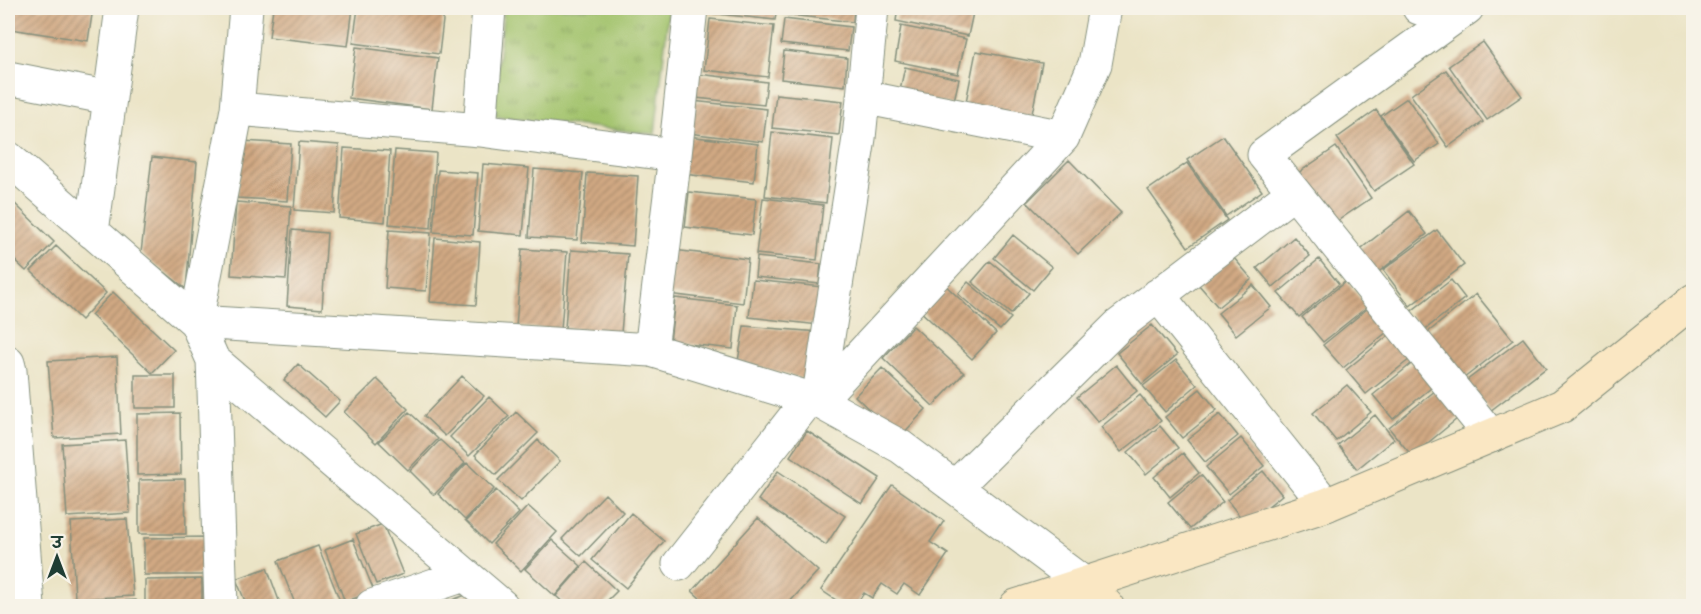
<svg xmlns="http://www.w3.org/2000/svg" width="1701" height="614" viewBox="0 0 1701 614" font-family="'Balsamiq Sans','Playpen Sans Deva',sans-serif">
  <style>
    .park { fill: url(#park-tufts); stroke: #60804f; stroke-width: 1.5 }
    .building { fill: url(#building-hatch) }
    .lines { fill: none; stroke-linecap: round; stroke-linejoin: round }
    .street-casing { stroke: #85907d; stroke-width: 35 }
    .secondary-casing { stroke: #85907d; stroke-width: 35 }
    .street { stroke: #fff; stroke-width: 33 }
    .secondary { stroke: #fae7c3; stroke-width: 33 }
  </style>
  <defs>
    <pattern id="park-tufts" width="24" height="20" patternUnits="userSpaceOnUse" patternTransform="scale(1.5)"><rect width="24" height="20" fill="#a1c26a"/><path d="M3 7l-1-3M5 7V3M7 7l1-3M15 17l-1-3M17 17v-4M19 17l1-3" fill="none" stroke="#839f58"/></pattern>
    <pattern id="building-hatch" width="6" height="6" patternUnits="userSpaceOnUse" patternTransform="scale(1.5)"><rect width="6" height="6" fill="#d1a983"/><path d="M-1 1l2-2M0 6l6-6M5 7l2-2" fill="none" stroke="#a98b6c"/></pattern>
  </defs>
  <rect width="100%" height="100%" fill="#f7f3e8"/>
  <filter id="ink" filterUnits="userSpaceOnUse"><feTurbulence type="fractalNoise" baseFrequency=".0167" numOctaves="2"/><feDisplacementMap in="SourceGraphic" scale="12" xChannelSelector="R" yChannelSelector="G"/><feConvolveMatrix kernelMatrix="1 2 1 2 8 2 1 2 1" color-interpolation-filters="sRGB"/></filter>
  <filter id="wash" filterUnits="userSpaceOnUse"><feTurbulence type="fractalNoise" baseFrequency=".008" numOctaves="4" result="noise"/><feDisplacementMap in="SourceGraphic" scale="24" xChannelSelector="R" yChannelSelector="G"/><feGaussianBlur stdDeviation="1.35" result="paint"/><feColorMatrix in="noise" values="0 0 0 0 0 0 0 0 0 0 0 0 0 0 0 0 0 1.4 0 .05"/><feComposite in="paint" operator="in"/></filter>
  <g filter="url(#wash)">
    <rect width="100%" height="100%" fill="#ebe4c6"/>
    <!-- park -->
    <path class="park" d="M504,8H669L655,134L492,116Z"/>
    <g id="blocks">
      <!-- building -->
      <path class="building" d="M14,8H93L88,41L11,29Z
        M273,8H353L348,46L269,37Z
        M358,8H408L444,12L439,54L353,43Z
        M710,8H777L775,20L709,13Z
        M782,8H854L853,22L781,14Z
        M898,8H974L968,36L896,21Z
        M710,19L774,26L768,77L704,70Z
        M784,19L851,27L848,51L781,44Z
        M901,26L966,39L958,74L895,61Z
        M1483,42L1522,96L1487,120L1449,66Z
        M356,47L438,58L432,109L349,98Z
        M784,51L847,58L845,86L781,79Z
        M976,51L1042,63L1031,119L965,107Z
        M905,67L959,79L953,105L899,94Z
        M1446,70L1483,122L1448,147L1411,95Z
        M689,73L767,82L764,105L686,97Z
        M776,94L843,101L839,135L772,128Z
        M1407,98L1439,144L1414,161L1381,116Z
        M692,101L767,109L763,142L688,133Z
        M1376,110L1414,164L1374,191L1337,138Z
        M772,132L833,139L826,203L765,196Z
        M687,136L758,144L754,182L683,174Z
        M1223,136L1262,191L1226,216L1187,160Z
        M242,141L291,144L287,201L237,198Z
        M299,142L339,145L334,213L294,210Z
        M1336,147L1371,198L1333,224L1298,173Z
        M344,148L390,151L385,222L339,218Z
        M395,150L436,153L431,228L389,224Z
        M152,157L197,162L186,289L141,253Z
        M1069,160L1121,213L1078,254L1027,202Z
        M1187,163L1227,220L1188,247L1148,190Z
        M483,164L529,168L523,235L478,231Z
        M534,169L583,173L577,240L529,237Z
        M438,170L478,173L473,235L433,232Z
        M587,173L638,176L633,246L582,242Z
        M689,192L756,199L752,235L685,227Z
        M8,197L54,242L26,271L8,254Z
        M763,198L823,205L817,260L756,254Z
        M236,202L291,206L286,279L231,275Z
        M1409,211L1427,234L1376,274L1358,251Z
        M292,230L327,233L322,309L287,306Z
        M389,230L431,233L426,291L385,288Z
        M1437,230L1464,265L1410,306L1383,270Z
        M1013,235L1052,267L1033,290L994,258Z
        M1294,237L1310,256L1273,287L1257,268Z
        M435,238L480,242L476,305L430,302Z
        M56,246L106,293L81,320L31,271Z
        M522,249L567,252L561,330L516,327Z
        M571,250L628,254L621,333L565,328Z
        M673,250L748,259L743,303L668,294Z
        M757,257L821,264L819,284L755,277Z
        M1233,257L1252,279L1218,307L1199,285Z
        M1319,259L1339,284L1299,317L1278,293Z
        M990,261L1029,293L1011,314L972,282Z
        M753,280L823,287L819,325L749,317Z
        M1451,280L1465,298L1423,331L1409,313Z
        M1346,281L1367,307L1323,342L1302,317Z
        M942,282L996,333L972,359L917,308Z
        M968,282L1011,318L1000,330L958,294Z
        M1253,285L1271,307L1236,335L1218,313Z
        M113,292L174,350L152,373L91,315Z
        M1476,294L1513,340L1459,382L1423,336Z
        M675,298L737,305L733,349L670,342Z
        M1367,309L1387,332L1343,368L1323,345Z
        M1152,325L1177,355L1142,384L1117,353Z
        M744,326L819,332L810,381L738,361Z
        M913,326L964,373L933,406L883,358Z
        M1390,334L1410,359L1366,394L1346,370Z
        M1523,338L1546,368L1490,411L1466,381Z
        M117,357L121,434L54,438L48,361Z
        M1176,360L1197,385L1165,412L1143,386Z
        M1416,360L1436,384L1393,419L1373,395Z
        M298,364L340,401L325,417L284,380Z
        M1116,365L1137,391L1098,422L1077,397Z
        M882,368L926,409L899,438L855,396Z
        M135,375H175V408H135Z
        M462,376L484,396L445,436L424,416Z
        M377,379L408,409L376,443L344,412Z
        M1347,385L1371,412L1336,441L1313,413Z
        M1441,386L1463,414L1412,456L1389,428Z
        M1200,389L1217,410L1182,438L1165,417Z
        M1140,395L1161,421L1121,452L1101,427Z
        M489,397L509,416L469,456L450,437Z
        M409,412L438,439L408,470L379,442Z
        M516,412L538,433L496,475L475,455Z
        M180,413L181,474L137,475V414Z
        M1220,414L1238,436L1205,462L1187,440Z
        M1375,415L1394,439L1357,469L1338,445Z
        M1160,426L1178,448L1146,474L1128,452Z
        M807,431L880,478L862,504L790,456Z
        M1241,438L1264,466L1229,494L1206,467Z
        M125,440L130,513L67,517L62,444Z
        M440,440L465,463L434,495L410,471Z
        M538,440L560,461L521,501L498,480Z
        M1183,453L1199,473L1170,497L1154,477Z
        M467,463L494,489L465,520L438,494Z
        M778,471L845,516L826,545L758,500Z
        M1263,471L1282,495L1246,524L1227,500Z
        M1201,475L1223,502L1190,529L1168,502Z
        M185,479L186,534H139V480Z
        M892,485L944,521L930,542L948,554L920,595L904,584L897,594L882,584L872,598L864,593L855,606H845L821,590Z
        M496,490L519,513L489,544L466,521Z
        M605,494L623,512L581,556L562,539Z
        M528,506L557,532L521,571L493,544Z
        M631,513L664,541L626,588L592,560Z
        M758,518L818,571L786,606H709L692,591Z
        M127,519L133,596L75,599L71,522Z
        M383,524L403,574L376,584L356,534Z
        M206,537V575H144V538Z
        M353,539L374,591L345,602L325,550Z
        M552,540L581,566L555,596L525,569Z
        M318,546L342,606H296L278,561Z
        M586,562L617,591L602,606H567L556,596Z
        M267,568L281,606H247L236,579Z
        M8,575H10L11,606H8Z
        M202,579V606H145V580Z
        M477,591L482,606H435Z
        M136,600L137,606H72V604Z"/>
    </g>
  </g>
  <g filter="url(#ink)">
    <use href="#blocks" fill-opacity="0" stroke="#85907d" stroke-width="1.5"/>
    <g class="lines">
      <!-- street casing -->
      <g class="street-casing">
        <path id="street" d="M1419,8L1461,12
          M1467,8L1264,155L1491,436
          M8,78L110,98
          M863,97L1063,137
          M237,109L480,130L675,155
          M480,130L489,8
          M8,158L196,322L651,350L818,401L901,447L1086,585
          M92,232L122,8
          M1158,295L1326,505
          M651,350L675,155L691,8
          M213,360L502,606
          M8,363L10,371L28,606
          M818,401L1063,137L1095,64L1105,8
          M818,401L859,138L872,8
          M955,487L1118,326L1294,192
          M679,564L809,399
          M221,606L213,360L196,322L237,109L246,8
          M372,606L464,575"/>
      </g>
      <!-- secondary casing -->
      <g class="secondary-casing">
        <path id="secondary" d="M1086,585L1107,606
          M1016,606L1326,505L1562,406L1694,300"/>
      </g>
      <!-- street -->
      <use href="#street" class="street"/>
      <!-- secondary -->
      <use href="#secondary" class="secondary"/>
    </g>
  </g>
  <!-- margin -->
  <rect width="1701" height="614" fill="none" stroke="#f7f3e8" stroke-width="30"/>
  <!-- north arrow -->
  <g transform="translate(57 557)" stroke="#f7f3e8" stroke-width="4.5" paint-order="stroke">
  <path d="M0-4.5L10 22L0 15L-10 22Z" fill="#1f3d34"/>
  <text y="-9" font-size="16" font-weight="bold" text-anchor="middle" fill="#1f3d34">उ</text>
  </g>
</svg>
